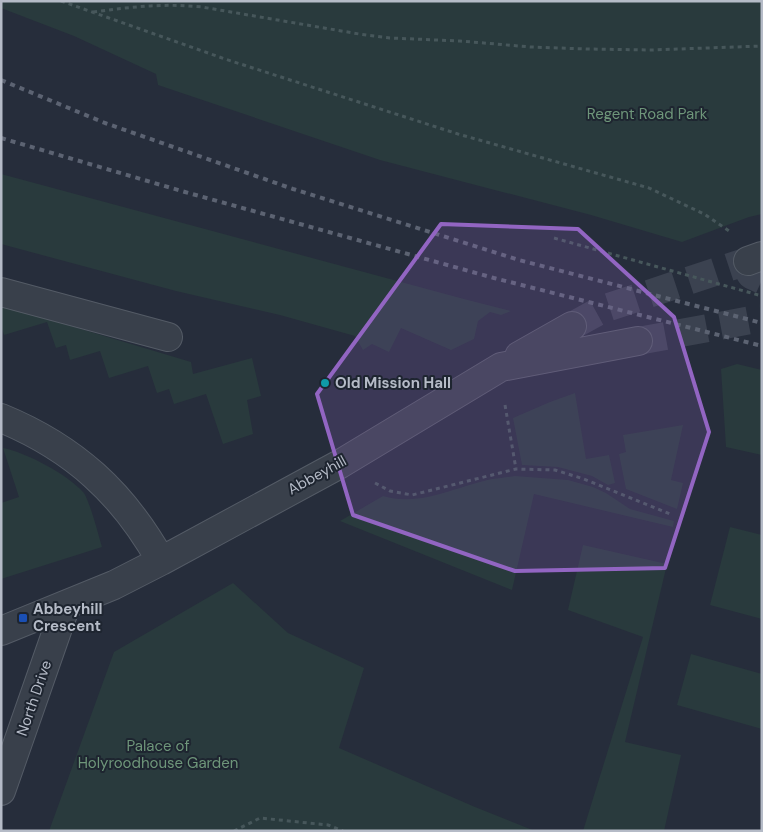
<svg xmlns="http://www.w3.org/2000/svg" width="763" height="832" viewBox="0 0 763 832" font-family="'DM Sans',sans-serif">
  <style>
    .green { fill: #293a3d }
    .lines { fill: none; stroke-linecap: round; stroke-linejoin: round }
    .minor-tunnel { stroke: #3b4250; stroke-width: 28; stroke-dasharray: 28 14; stroke-linecap: butt }
    .minor-casing { stroke: #545b66; stroke-width: 30 }
    .path { stroke: #47575b; stroke-width: 3; stroke-dasharray: 4 4; stroke-linecap: butt }
    .minor { stroke: #39404b; stroke-width: 28 }
    .rail { stroke: #5c6372; stroke-width: 4; stroke-dasharray: 5 5; stroke-linecap: butt }
    .path-bridge { stroke: #47575b; stroke-width: 3; stroke-dasharray: 4 4; stroke-linecap: butt }
    .marked { fill: #9265c2; fill-opacity: 0.2; stroke: #9265c2; stroke-width: 4; stroke-linejoin: round }
    .culture-dot { fill: #0f9aa8; stroke: #1e2530; stroke-width: 2 }
    .transit-dot { fill: #1a4fb4; stroke: #1e2530; stroke-width: 2 }
    .labels { text-anchor: middle; dominant-baseline: central; stroke-width: 4; stroke-linejoin: round; paint-order: stroke }
    .park-label { font-size: 15px; fill: #6e967a; stroke: #1e2530 }
    .poi-label { font-size: 15px; font-weight: bold; fill: #b5bbc7; stroke: #1e2530; text-anchor: start }
    .street-label { font-size: 15px; fill: #b5bbc7; stroke: #1e2530 }
  </style>
  <rect width="100%" height="100%" fill="#262d3b"/>
  <!-- green -->
  <path class="green" d="M1,1H762V214L749,217L682,242L591,215L380,160L158,85L156,74L74,36L1,8Z
    M1,174L464,299L511,311L501,315L490,312L478,321L474,339L451,350L401,328L389,352L372,344L363,350L355,336L280,315L176,291L1,244Z
    M1,305L191,362L193,374L252,358L261,396L247,400L253,434L223,444L206,394L174,404L169,389L157,393L148,366L109,378L100,351L70,360L66,345L56,348L47,322L4,335L1,326Z
    M737,364L762,370V455L726,447L721,369Z
    M575,393L586,459L609,455L615,483L608,485L592,476L558,467L522,465L513,418L550,402Z
    M683,425L671,480L683,483L677,509L626,489L619,454L626,452L623,435Z
    M3,448C27,453 67,474 83,492C89,498 99,537 102,547L1,579V503L19,497Z
    M515,476L568,480L593,487L606,493L630,509L674,521L673,527L534,494L512,590L340,521L383,496C421,507 454,487 492,479C499,478 507,477 515,476Z
    M730,527L762,535V619L710,605Z
    M583,545L667,564L625,742L681,755L664,831H583L643,637L568,610Z
    M233,583L288,633L364,668L339,748L475,807L535,831H49L114,652Z
    M691,654L762,674V729L677,705Z"/>
  <g class="lines">
    <!-- minor-tunnel -->
    <path class="minor-tunnel" d="M744,263L751,275L762,280
      M572,326L603,309L748,261
      M638,341L762,318"/>
    <!-- minor casing -->
    <g class="minor-casing">
      <path id="minor" d="M748,261L762,256
        M1,292L168,337
        M519,356L572,326
        M1,418C74,448 123,493 161,561
        M1,631L114,585L161,561L340,464L501,367L638,341
        M1,791L66,605"/>
    </g>
    <!-- path -->
    <path class="path" d="M61,1L225,59L458,134L649,188L704,214L729,231
      M93,12C131,7 164,3 202,7L359,34L390,38L460,41L531,47L586,49L651,50L762,46
      M505,405L516,469
      M375,483L390,491L412,495L516,469L555,470L584,479L670,514
      M234,831L260,818L328,825L343,831"/>
    <!-- minor -->
    <use href="#minor" class="minor"/>
    <!-- rail -->
    <path class="rail" d="M1,80L105,123L293,189L519,260L762,323
      M1,138L185,192L494,278L762,346"/>
    <!-- path-bridge -->
    <path class="path-bridge" d="M554,238L762,296"/>
  </g>
  <!-- marked area -->
  <path class="marked" d="M441,224L578,229L674,317L709,432L665,568L515,571L353,515L317,394Z"/>
  <!-- markers -->
  <circle class="culture-dot" cx="325" cy="383" r="5"/>
  <rect class="transit-dot" x="18" y="613" width="10" height="10" rx="2.5"/>
  <g class="labels">
    <!-- park labels -->
    <g class="park-label">
      <text x="647" y="114">Regent Road Park</text>
      <text x="158" y="746">Palace of<tspan x="158" dy="17">Holyroodhouse Garden</tspan></text>
    </g>
    <!-- poi labels -->
    <g class="poi-label">
      <text x="335" y="383">Old Mission Hall</text>
      <text x="33" y="609">Abbeyhill<tspan x="33" dy="17">Crescent</tspan></text>
    </g>
    <!-- street labels -->
    <g class="street-label">
      <text transform="translate(317 475) rotate(-29)">Abbeyhill</text>
      <text transform="translate(34 698) rotate(-71)">North Drive</text>
    </g>
  </g>
  <!-- border -->
  <rect width="763" height="832" fill="none" stroke="#b5bbc7" stroke-width="5"/>
</svg>
